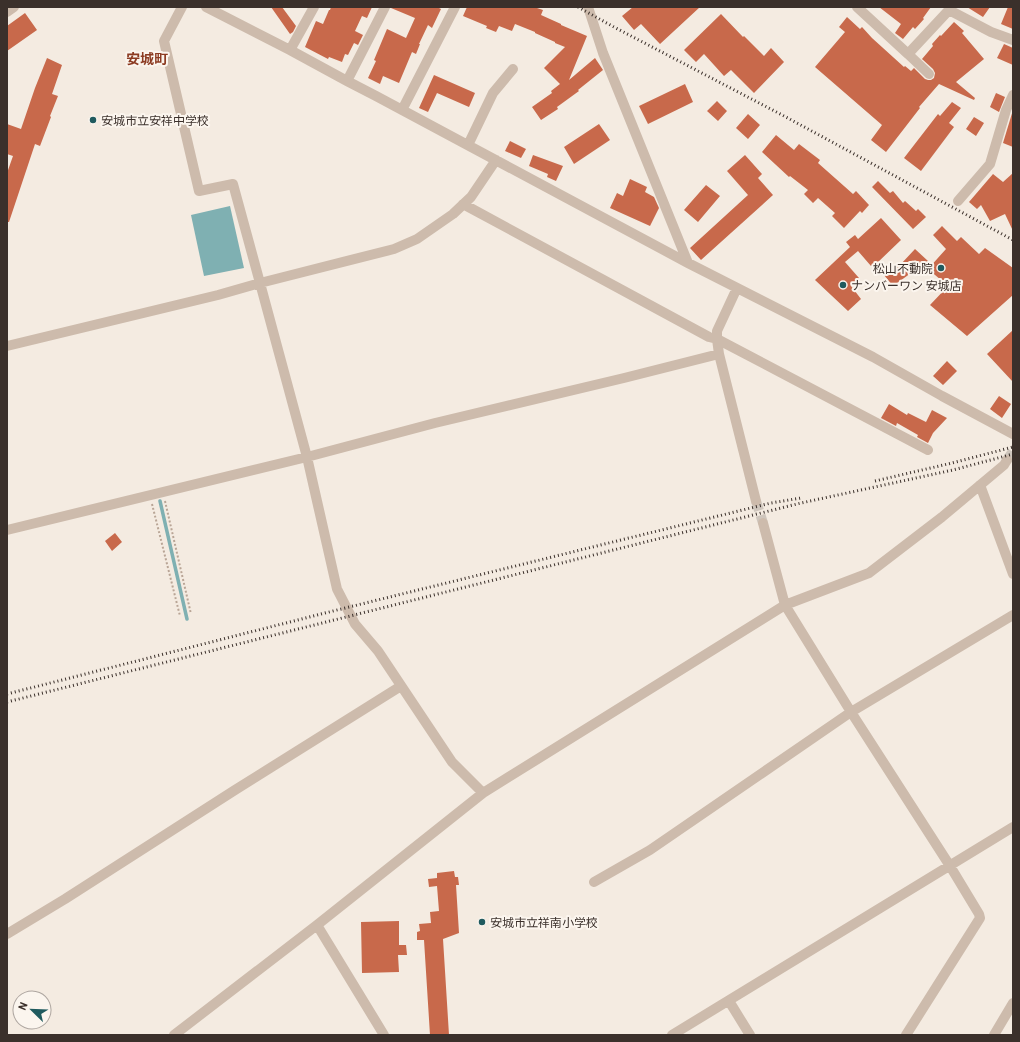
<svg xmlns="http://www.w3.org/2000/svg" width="1020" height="1042" viewBox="0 0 1020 1042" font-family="Barlow,'Noto Sans JP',sans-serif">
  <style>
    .water { fill: #7fb0b2 }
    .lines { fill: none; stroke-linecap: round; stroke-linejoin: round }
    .stream { stroke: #7fb0b2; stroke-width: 3.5 }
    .building { fill: #c8694b }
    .minor-tunnel { stroke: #cfc6bd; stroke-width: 10; stroke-dasharray: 10 5; stroke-linecap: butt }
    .path { stroke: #b9a596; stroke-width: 2; stroke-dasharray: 2 2; stroke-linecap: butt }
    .minor { stroke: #cdbbac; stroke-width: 10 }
    .rail { stroke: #3b302b; stroke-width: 3; stroke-dasharray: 1 3; stroke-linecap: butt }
    .poi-dot { fill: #1f5a5e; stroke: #fbf5ee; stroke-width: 1.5 }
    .labels { text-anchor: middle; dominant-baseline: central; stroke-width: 4; stroke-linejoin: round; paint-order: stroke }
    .poi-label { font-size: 12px; fill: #3b302b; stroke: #fbf5ee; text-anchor: start }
    .quarter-label { font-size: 14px; font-weight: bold; fill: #8c3b22; stroke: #fbf5ee }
  </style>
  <rect width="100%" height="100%" fill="#f4ebe1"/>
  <!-- water -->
  <path class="water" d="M230,206L244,268L204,276L191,215Z"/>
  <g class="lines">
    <!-- stream -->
    <path class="stream" d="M160,501L187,619"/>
  </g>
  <!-- building -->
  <path class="building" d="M271,7H282L296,26L293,32L290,34Z
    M331,7H372L367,18L362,16L355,31L363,35L358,45L354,43L348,55L345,54L342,62L329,57L328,59L305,47L316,21L323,24L329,10H330Z
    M391,7H437L441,9L432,28L428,25L419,44H420L416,54L412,52L399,83L383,76L380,84L368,78L376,61L374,60L387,29L406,38L415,18L391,8Z
    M467,7H534L543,10L541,15L561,24V25L587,36L569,80L595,58L603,70L578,90L579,91L557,107L558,109L541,120L532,107L552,93L551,91L560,84L544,68L565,47L555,43V42L535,33V32L515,24L512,31L499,26L496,32L486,28L487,26L463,16Z
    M633,7H700L660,44L641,24L634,30L622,16Z
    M879,7H931L923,18L924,19L915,29L913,27L903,39L895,33L901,24Z
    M967,7H990L983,17Z
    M1008,7H1013V29L1001,24Z
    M25,13L37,30L7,51V26Z
    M721,14L743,37L744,36L764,56L771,48L784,62L754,93L731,70L724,76L704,54L696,62L684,50Z
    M847,17L860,29L862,27L872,38L904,67L905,66L911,71L914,68L925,79L928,80H931L934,78L935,73L933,69L922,59L933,46L932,44L940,35L941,36L954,22L964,31L962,33L984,59L956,82L975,98L974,100L939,84L919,107L920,108L886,152L871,140L882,125L815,67L845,32L839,27Z
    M1004,44L1013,48V65L997,58Z
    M47,58L62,65L52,94L58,96L50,116L51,117L40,146L35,144L9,222H7V173L13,156L7,154V124L21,129L35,88Z
    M434,75L475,93L469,107L437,93L428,112L419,108Z
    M685,84L693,102L648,124L639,106Z
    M996,93L1005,97L999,112L990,107Z
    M717,101L727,111L718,121L707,111Z
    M952,102L961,108L949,123L954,127L921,171L904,158L938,114L940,116Z
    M1013,110V147L1003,143Z
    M748,114L760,125L748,139L736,128Z
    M974,117L984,123L976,136L966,129Z
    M599,124L610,140L574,164L564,147Z
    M776,135L794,150L799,144L820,160L818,163L853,194L856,191L869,205L862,213L860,211L844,228L832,216L835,213L818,198L813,203L804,194L808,190L790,176L789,177L762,152Z
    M510,141L526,149L521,158L505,151Z
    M533,155L563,166L556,181L547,177L548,174L529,166Z
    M745,155L762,174L758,178L773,195L701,260L690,248L748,195L727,171Z
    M1013,173V231L1005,214L990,221L981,205L977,209L969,202L993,174L1003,182Z
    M630,179L647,187L645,192L654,197L659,208L650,226L610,208L617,193L623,196Z
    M878,181L890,193L893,191L903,203L905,201L916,211L918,209L926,217L913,229L872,187Z
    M706,185L720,196L698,222L684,210Z
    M881,218L901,240L876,264L875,263L871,266L858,251L845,262L859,278L851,286L861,299L848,311L815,280L850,247L846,242L855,235L858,239Z
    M942,226L957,241L961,237L979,254L985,248L1013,268V295L967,336L930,305L948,286L928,269L946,249L933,235Z
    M915,249L928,261L922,268L919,265L911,273L893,286L884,275L899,264L900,265Z
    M1013,330V382L987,354Z
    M947,361L957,371L943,385L933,376Z
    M999,396L1011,404L1002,418L990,409Z
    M889,404L907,415L908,413L926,422L932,410L947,418L933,433L928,443L917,437L918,435L897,423L896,426L881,418Z
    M115,533L122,542L112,551L105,541Z
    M454,871L455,877H458L459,885H456L459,933L443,939L449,1035H430L424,940H417V932L420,931L419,924L431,923L430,912L439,911L437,886L429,887L428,879L437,878V873Z
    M399,921V945H406L407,955H398L399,972L362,973L361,922Z"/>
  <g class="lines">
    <!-- minor-tunnel -->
    <path class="minor-tunnel" d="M1007,460L1013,451
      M756,501L763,523"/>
    <!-- path -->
    <path class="path" d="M165,501L191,614
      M152,504L180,616"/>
    <!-- minor -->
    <path class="minor" d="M182,7L164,41L199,191L233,184L260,283L307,457L337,589L355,624L378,651L452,762L483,793
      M206,7L290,50L347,81L376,96L688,263L873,357L942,396L1013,434
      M588,7L603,53L688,263
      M857,7L908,54L949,10L991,32L1013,40
      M7,12L14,7
      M290,50L314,7
      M908,54L929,74
      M347,81L385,7
      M402,110L455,7
      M468,145L493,93L513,69
      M958,201L990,164L1006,110L1013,95
      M463,204L709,337L717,339L928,450
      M737,288L717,331V339L719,354L756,501
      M7,346L218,295L260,283L394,249L417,239L453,214L471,197L496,160
      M980,485L1013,574
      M763,523L785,605L851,712L950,866L979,914L980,918L906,1035
      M7,530L307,457L435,423L624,378L719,354
      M594,882L650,850L851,712L1013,615
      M317,925L384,1035
      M7,934L65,899L235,790L401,686
      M729,1001L750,1035
      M174,1035L317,925L483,793L785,605L869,573L942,517L1004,465L1007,460
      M672,1035L1013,827
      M994,1035L1013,1003"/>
    <!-- rail -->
    <path class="rail" d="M578,7L612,26L784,116L1013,240
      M875,481L952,463L1013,447
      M7,694L333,611L771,503L801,498
      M7,702L801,503L953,470L1013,454"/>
  </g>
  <!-- markers -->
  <g class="poi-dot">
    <circle cx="93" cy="120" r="4"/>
    <circle cx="941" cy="268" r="4"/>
    <circle cx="843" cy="285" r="4"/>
    <circle cx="482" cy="922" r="4"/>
  </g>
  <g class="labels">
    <!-- poi labels -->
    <g class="poi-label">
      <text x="101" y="120">安城市立安祥中学校</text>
      <text x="933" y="268" text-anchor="end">松山不動院</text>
      <text x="851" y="285">ナンバーワン 安城店</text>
      <text x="490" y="922">安城市立祥南小学校</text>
    </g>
    <!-- quarter labels -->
    <g class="quarter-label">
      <text x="147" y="58">安城町</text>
    </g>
  </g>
  <!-- border -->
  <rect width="1020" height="1042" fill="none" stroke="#3b302b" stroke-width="16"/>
  <!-- north arrow -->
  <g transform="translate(32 1010) rotate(293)"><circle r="19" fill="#fbf5ee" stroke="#aea6a0"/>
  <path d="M0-3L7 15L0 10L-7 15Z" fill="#1f5a5e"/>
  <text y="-6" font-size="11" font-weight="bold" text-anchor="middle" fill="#3b302b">N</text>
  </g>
</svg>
